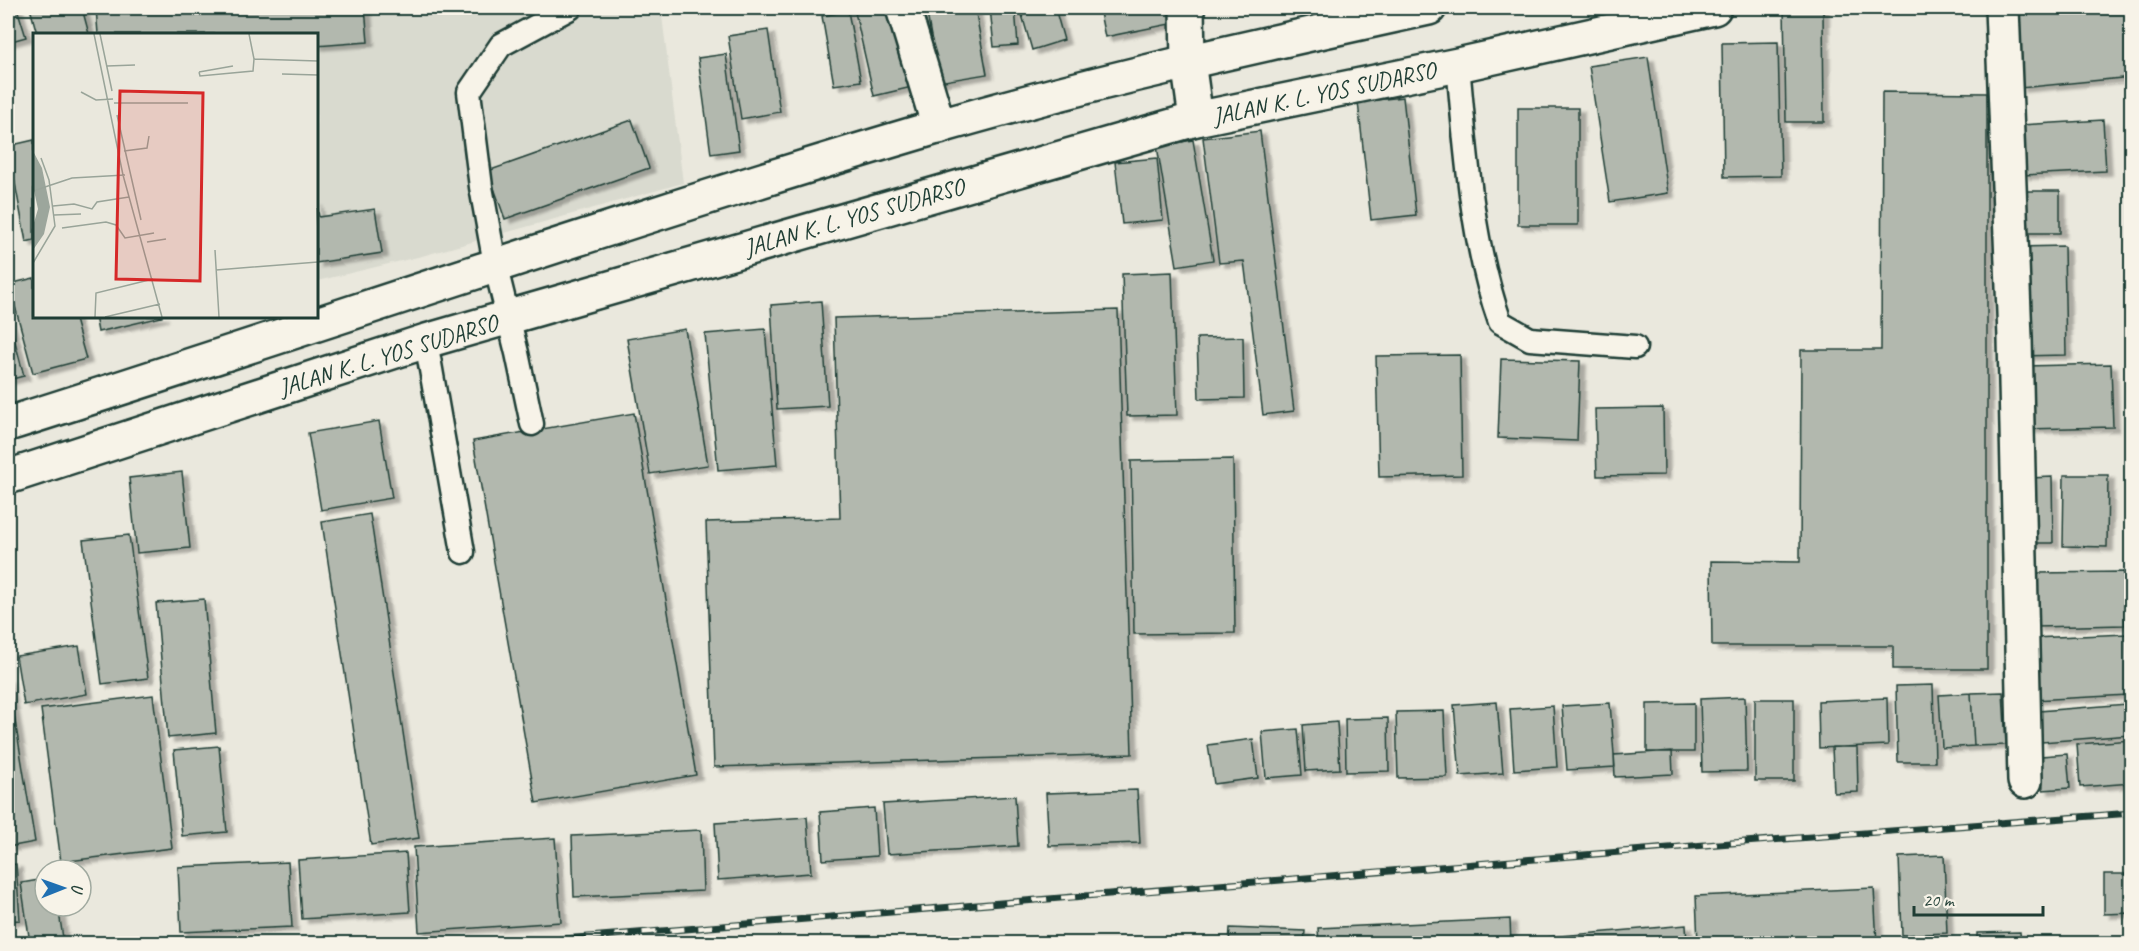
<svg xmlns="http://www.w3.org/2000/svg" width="2139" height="951" viewBox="0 0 2139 951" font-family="Caveat,sans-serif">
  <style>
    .built { fill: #d9dacf }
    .building { fill: #b2b8ae; stroke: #1f3d34; stroke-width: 1.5; filter: url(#shadow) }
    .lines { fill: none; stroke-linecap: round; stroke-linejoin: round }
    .service-casing { stroke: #1f3d34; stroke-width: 27 }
    .minor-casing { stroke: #1f3d34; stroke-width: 38 }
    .trunk-casing { stroke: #1f3d34; stroke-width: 38 }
    .service { stroke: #f7f3e8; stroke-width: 22 }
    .minor { stroke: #f7f3e8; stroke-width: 33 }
    .trunk { stroke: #f7f3e8; stroke-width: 33 }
    .rail-casing { stroke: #1f3d34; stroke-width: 7 }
    .rail { stroke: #f7f3e8; stroke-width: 4.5; stroke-dasharray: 14; stroke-linecap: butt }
    .labels { text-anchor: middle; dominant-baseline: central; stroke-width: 6; stroke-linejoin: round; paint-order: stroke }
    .street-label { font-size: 24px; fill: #1f3d34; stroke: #f7f3e8 }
    .inset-road { fill: none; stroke: #99a499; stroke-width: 1.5 }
    .view { fill: #d62828; fill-opacity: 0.15; stroke: #d62828; stroke-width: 3 }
    .inset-edge { fill: none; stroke: #1f3d34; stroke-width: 3 }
  </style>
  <defs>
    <filter id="shadow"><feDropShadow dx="6" dy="4" stdDeviation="1.5" flood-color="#0004"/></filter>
  </defs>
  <rect width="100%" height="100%" fill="#eae8dd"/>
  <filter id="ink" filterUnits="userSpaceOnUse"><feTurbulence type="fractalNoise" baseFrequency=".0167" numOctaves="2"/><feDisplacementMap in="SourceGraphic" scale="12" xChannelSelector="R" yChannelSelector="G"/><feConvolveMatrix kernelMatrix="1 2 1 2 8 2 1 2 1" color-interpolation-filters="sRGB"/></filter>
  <g filter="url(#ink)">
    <!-- built -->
    <path class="built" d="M55,8H661L683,183L422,256L317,281L316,34H67Z"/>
    <!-- building -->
    <path class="building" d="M8,8H17L26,37L8,42Z
      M30,8H82L89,34H37Z
      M96,8H365L368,42L316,46V34H98Z
      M854,8H893L912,87L874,96Z
      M926,8H975L987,74L939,82Z
      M990,8H1015L1018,45L994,47Z
      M1020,8H1055L1064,40L1032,50Z
      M1099,8H1172L1175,23L1105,37Z
      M1784,8H1823L1824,122H1786Z
      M2012,8H2132V77L2020,88Z
      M848,11L861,81L834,85L822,16Z
      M768,30L780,112L741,119L728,36Z
      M1778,42L1781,176L1724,177L1722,43Z
      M726,54L739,150L711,154L698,58Z
      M1648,57L1668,193L1610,202L1589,66Z
      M1882,92L1987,93V669H1893V646H1712L1711,561L1800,562L1801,350H1881Z
      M1403,97L1416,215L1371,220L1358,102Z
      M1518,108H1578V225H1518Z
      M632,120L649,168L505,219L488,171Z
      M2103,120L2106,171L2023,175L2020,125Z
      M1260,131L1294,411L1263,415L1244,261L1219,263L1203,138Z
      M34,140V240L26,242L8,146Z
      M1193,140L1213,260L1177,266L1157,146Z
      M1157,158L1163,220L1122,224L1115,162Z
      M2015,191H2060V233H2015Z
      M316,202L319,217L375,209L382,253L316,263Z
      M2064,246L2066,355L2019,356L2017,247Z
      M1172,272L1177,415L1127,416L1122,274Z
      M34,278V316H74L86,359L33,373L9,284Z
      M821,301L828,406L777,409L771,305Z
      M1118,310L1132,754L714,767L706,522L840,518L834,318Z
      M8,315L24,376L8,380Z
      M95,316H162V317L98,332Z
      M685,329L708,465L650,474L627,339Z
      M765,329L777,465L718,470L705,334Z
      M1243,337L1244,398L1199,399L1197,338Z
      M1460,355L1462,475L1379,477L1376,356Z
      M1501,359L1580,361L1577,441L1498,438Z
      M2111,364L2113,427L2026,429L2024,366Z
      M1663,408L1664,475L1597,476L1595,409Z
      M634,413L696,775L536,803L473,441Z
      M379,421L392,498L321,510L308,433Z
      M1233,459L1235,633L1134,634L1131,461Z
      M182,472L190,548L137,553L129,478Z
      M2064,475H2108L2107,547L2063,546Z
      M2052,477L2053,543H2030L2029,478Z
      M370,514L419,838L371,845L322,522Z
      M2128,526H2132V559H2130Z
      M129,535L148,678L102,684L83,540Z
      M2124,572L2125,625L2036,627V573Z
      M204,599L216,733L168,738L156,603Z
      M2127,634L2129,695L2033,700L2031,638Z
      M79,646L87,694L24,705L16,656Z
      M8,678L35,842L8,847Z
      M1933,685L1935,762H1898L1896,686Z
      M2003,692L2006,745L1974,746L1971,693Z
      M1971,693L1974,746L1942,748L1939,695Z
      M153,695L172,848L61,862L41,709Z
      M1745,697L1747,771L1702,772L1700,699Z
      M1887,698L1888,745L1819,748L1818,701Z
      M1755,699H1794V781H1755Z
      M1497,702L1503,773L1460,776L1454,705Z
      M1610,703L1615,767L1567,770L1562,706Z
      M1694,703V752H1647V704Z
      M2127,704L2130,735L2042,742L2039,711Z
      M1553,706L1557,767L1514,770L1510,709Z
      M1444,711L1447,777L1398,778L1396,712Z
      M1388,718L1389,771L1346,772L1345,719Z
      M1337,722L1340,769L1306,771L1303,725Z
      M1298,729L1302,775L1266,778L1262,732Z
      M1253,739L1258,778L1214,784L1208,745Z
      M2132,740V783L2080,787L2077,744Z
      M219,746L227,832L182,836L174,750Z
      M1832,747H1857L1858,792L1834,793Z
      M1672,751L1673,774L1615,777L1614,755Z
      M2067,754L2070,788L2043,790L2041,756Z
      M1137,790L1140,843L1049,846L1046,793Z
      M1015,796L1018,846L887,854L883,804Z
      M874,808L877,856L823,860L820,812Z
      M807,817L811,873L718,880L715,823Z
      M701,830L703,891L574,897L572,836Z
      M555,838L561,922L419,932L414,847Z
      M406,853L410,912L302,919L298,860Z
      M1944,855L1947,933L1902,935L1899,857Z
      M288,862L292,927L181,932L178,867Z
      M16,864L20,920L8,921V865Z
      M2104,874H2132V913L2104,914Z
      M45,879V906H58L63,938L30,943L21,883Z
      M1874,888L1877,944H1698L1696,896Z
      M1510,919L1511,944H1319L1318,928Z
      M1686,925L1687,944H1549V937Z
      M1230,928L1305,931L1304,944H1229Z
      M2020,932L2021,944H1977V933Z"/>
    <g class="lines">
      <!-- service casing -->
      <g class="service-casing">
        <path id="service" d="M1458,65C1466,151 1471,240 1500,322L1530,339L1635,347
          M426,341L463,552
          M532,424L517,353L495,264L481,187L469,92L501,45L570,8"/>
      </g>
      <!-- minor casing -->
      <g class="minor-casing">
        <path id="minor" d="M903,8L939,127
          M1187,8L1188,61L1196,119
          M2002,8L2015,338L2025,781"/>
      </g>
      <!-- trunk casing -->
      <g class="trunk-casing">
        <path id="trunk" d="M8,424C318,326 625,219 937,127C1099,80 1264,44 1429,8
          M8,477L426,341L1196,119L1458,65L1714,8"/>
      </g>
      <!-- service -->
      <use href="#service" class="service"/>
      <!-- minor -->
      <use href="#minor" class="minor"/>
      <!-- trunk -->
      <use href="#trunk" class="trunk"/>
      <!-- rail casing -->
      <g class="rail-casing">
        <path id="rail" d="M503,944L1705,845L2132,813"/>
      </g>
      <!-- rail -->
      <use href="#rail" class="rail"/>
    </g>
  </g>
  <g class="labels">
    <!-- street labels -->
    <g class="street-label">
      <text transform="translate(1324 93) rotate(-12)">JALAN K. L. YOS SUDARSO</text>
      <text transform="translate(854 217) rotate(-16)">JALAN K. L. YOS SUDARSO</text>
      <text transform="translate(388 355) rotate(-17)">JALAN K. L. YOS SUDARSO</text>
    </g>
  </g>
  <!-- overview -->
  <g transform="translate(33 33)">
    <rect width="285" height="285" fill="#eae8dd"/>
    <path d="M0,118L9,135L17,174L11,201L0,217V193L5,176L0,153Z" fill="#9ca69c"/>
    <path class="inset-road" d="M61,1L90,142L129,284M67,1L79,58M216,1L221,26L285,28M74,33L102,32M166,39L167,43L220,38L221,26M166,39L200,33M249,41L285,42M48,59L63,67L80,66M81,70H155M84,82L108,187M91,118L114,115L116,103M0,158L39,145L92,142M20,173L41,171L59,176L64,169L96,164M284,175L285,200M21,182L48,181M29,195L73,189L83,192L92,205L121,200M114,209L133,206M182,217L186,284M0,230L22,193L16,147L8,125M183,237L285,229M62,284L63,260L120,246M72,284L127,271"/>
    <path class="view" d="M87,58L170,60L167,248L83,246Z"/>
    <rect width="285" height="285" class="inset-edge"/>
  </g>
  <!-- margin -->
  <rect width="2139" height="951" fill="none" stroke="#f7f3e8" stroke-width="30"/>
  <rect x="15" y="15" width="2109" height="921" fill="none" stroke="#1f3d34" stroke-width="2" filter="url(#ink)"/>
  <!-- north arrow -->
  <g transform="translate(63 888) rotate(89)"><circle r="28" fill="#f7f3e8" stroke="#a1aaa0" stroke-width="1.5"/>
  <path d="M0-4.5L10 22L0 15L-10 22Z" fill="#1f6fb2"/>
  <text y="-9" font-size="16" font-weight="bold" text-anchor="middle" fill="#1f3d34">U</text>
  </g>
  <!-- scale -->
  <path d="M1914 906v9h129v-9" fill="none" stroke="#1f3d34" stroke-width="3"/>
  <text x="1923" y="906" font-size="18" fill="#1f3d34" stroke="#f7f3e8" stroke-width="4.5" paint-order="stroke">20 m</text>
</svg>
